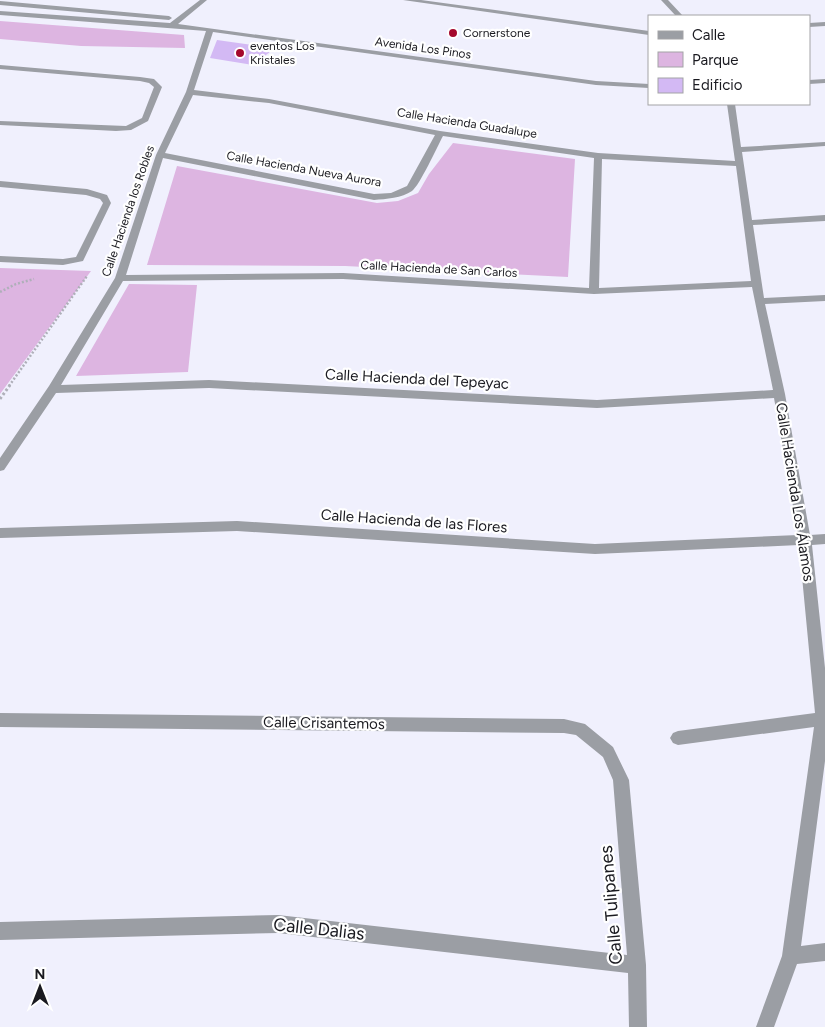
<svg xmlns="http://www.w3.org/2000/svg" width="825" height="1027" viewBox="0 0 825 1027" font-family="Figtree,sans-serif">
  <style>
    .green { fill: #ddb5e1 }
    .building { fill: #d3b9f4 }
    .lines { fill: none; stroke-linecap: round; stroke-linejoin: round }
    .path-far1 { stroke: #afafb9; stroke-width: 2.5; stroke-dasharray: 2 2; stroke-linecap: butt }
    .path { stroke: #afafb9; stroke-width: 3; stroke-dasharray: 2.5 2.5; stroke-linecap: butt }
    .minor { fill: #9b9ea4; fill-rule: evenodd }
    .poi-dot { fill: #a4082d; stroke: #fff; stroke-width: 2 }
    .labels { text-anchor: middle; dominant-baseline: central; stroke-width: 4.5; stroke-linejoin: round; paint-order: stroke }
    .far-poi-label { font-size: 12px; fill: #1a1a20; stroke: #fff; text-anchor: start }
    .far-street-label { font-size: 12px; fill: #1a1a20; stroke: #fff }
    .street-label { font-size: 15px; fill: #1a1a20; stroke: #fff }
    .near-street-label { font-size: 18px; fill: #1a1a20; stroke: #fff }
  </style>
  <rect width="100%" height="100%" fill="#f0f0fd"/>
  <!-- green -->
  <path class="green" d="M0,21L184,35L185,48L81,46L0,39Z
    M453,143L575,159L568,277L345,266L147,265L177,166L377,203L398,201L418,193L429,174Z
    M0,268L91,271L0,394Z
    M129,284L197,285L188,372L76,376Z"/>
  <!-- building -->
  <path class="building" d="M217,40L275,48L253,65L210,58Z"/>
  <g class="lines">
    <!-- path-far1 -->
    <path class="path-far1" d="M0,292L16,284L34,279
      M9,386L87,276"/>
    <!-- path -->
    <path class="path" d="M0,399L10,385"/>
    <!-- minor -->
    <path class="minor" d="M200,0H207L178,24L596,81L649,84V88L596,85L213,32L194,90L269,99L440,131L598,153L735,161L727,104H735L741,147L825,142V146L742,152L752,220L825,215V221L753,225L764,298L825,295V301L765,304L785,394L810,535L825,534V544L812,545L825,668V761L801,946L825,943V961L797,964L774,1027H756L782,956L814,727L678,745L673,743L670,738L673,733L678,731L815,713L799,545L595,554L237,531L0,538V528L237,521L595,544L798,535L774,398L597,408L209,388L56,393L4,470L0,471V458L49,386L115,278L156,155L186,92L206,31L0,15V11L170,23ZM193,95L269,103L435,135L407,186L391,193L374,194L165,153ZM443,136L594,158L589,288L343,273L126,275L163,158L374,200C386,199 402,198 412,191C420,185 437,147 443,136ZM602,159L736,166L751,281L599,288ZM343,279L594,294L752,287L773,390L597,400L209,380L61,385L123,281Z
      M403,0H421L649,31V35Z
      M661,0H668L683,16H676Z
      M0,1L169,16L172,18L169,20L0,5Z
      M825,22V26L809,27V23Z
      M0,65L140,77L154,79L162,87L148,121L131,130L116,131L0,125V121L126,126L142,118L154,87L149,83L140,81L0,69Z
      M825,79V83L809,84V80Z
      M0,181L87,189L107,195L111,203L83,261L63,265L0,262V256L63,259L76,257L103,203L100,199L86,195L0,187Z
      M0,713L564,719L585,724L613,747L629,780L646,965L647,1027H629L628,973L278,933L0,940V922L278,915L627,955L613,780L603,757L576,735L564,733L0,727Z"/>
  </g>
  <!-- markers -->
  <g class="poi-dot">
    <circle cx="453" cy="33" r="5"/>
    <circle cx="240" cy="53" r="5"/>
  </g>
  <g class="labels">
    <!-- far-poi labels -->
    <g class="far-poi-label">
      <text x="463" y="33">Cornerstone</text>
      <text x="250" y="46">eventos Los<tspan x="250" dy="14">Kristales</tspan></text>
    </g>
    <!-- far-street labels -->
    <g class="far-street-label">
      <text transform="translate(423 48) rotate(8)">Avenida Los Pinos</text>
      <text transform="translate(467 123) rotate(9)">Calle Hacienda Guadalupe</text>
      <text transform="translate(304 169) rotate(10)">Calle Hacienda Nueva Aurora</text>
      <text transform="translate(128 211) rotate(-71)">Calle Hacienda los Robles</text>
      <text transform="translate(439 269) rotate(3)">Calle Hacienda de San Carlos</text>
    </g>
    <!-- street labels -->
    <g class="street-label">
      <text transform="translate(417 379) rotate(3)">Calle Hacienda del Tepeyac</text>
      <text transform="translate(795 492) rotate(81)">Calle Hacienda Los Álamos</text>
      <text transform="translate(414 521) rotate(4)">Calle Hacienda de las Flores</text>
      <text transform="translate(324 723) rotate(1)">Calle Crisantemos</text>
    </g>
    <!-- near-street labels -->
    <g class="near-street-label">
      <text transform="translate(611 905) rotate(-95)">Calle Tulipanes</text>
      <text transform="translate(319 929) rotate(6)">Calle Dalias</text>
    </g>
  </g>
  <!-- legend -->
  <rect x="648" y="15" width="162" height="90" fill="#ffffff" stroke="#a3a3a6"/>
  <rect x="658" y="31" width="25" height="8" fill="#9b9ea4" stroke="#a3a3a6"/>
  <text x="692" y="40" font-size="15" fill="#1a1a20">Calle</text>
  <rect x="658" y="52" width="25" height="15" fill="#ddb5e1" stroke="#a3a3a6"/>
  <text x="692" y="65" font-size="15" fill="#1a1a20">Parque</text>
  <rect x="658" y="78" width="25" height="15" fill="#d3b9f4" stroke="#a3a3a6"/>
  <text x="692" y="90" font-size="15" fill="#1a1a20">Edificio</text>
  <!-- north arrow -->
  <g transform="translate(40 987)" stroke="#ffffff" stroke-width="4" paint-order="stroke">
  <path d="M0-4L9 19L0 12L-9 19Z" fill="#1a1a20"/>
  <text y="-8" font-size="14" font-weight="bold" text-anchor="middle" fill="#1a1a20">N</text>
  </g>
</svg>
